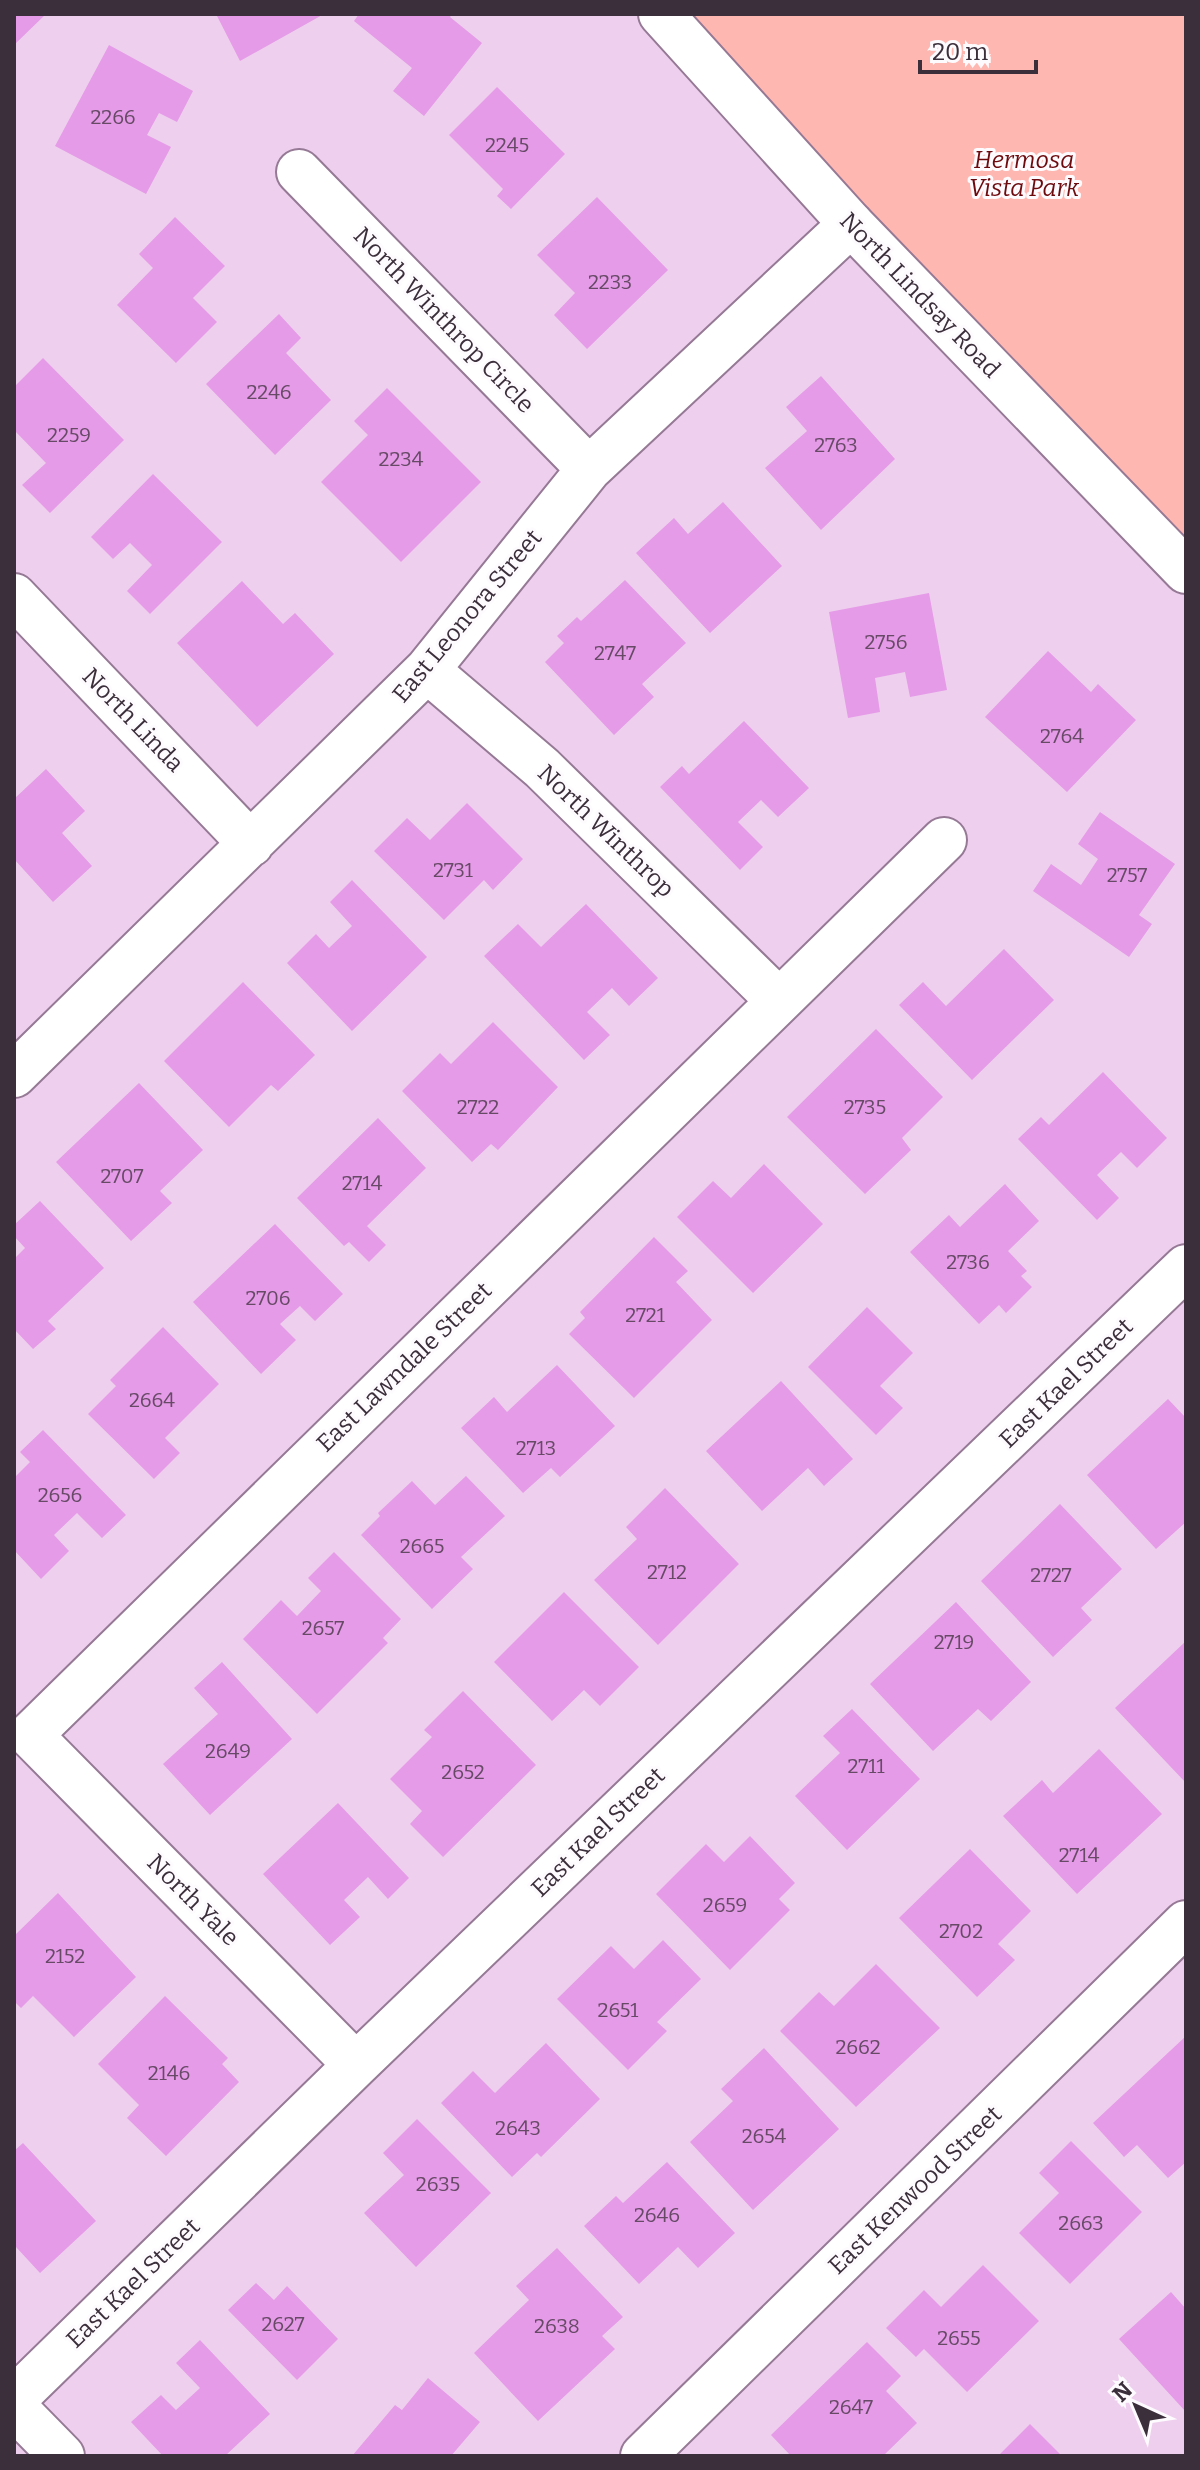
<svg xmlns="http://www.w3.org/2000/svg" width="1200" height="2470" viewBox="0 0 1200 2470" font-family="Bitter,serif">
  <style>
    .green { fill: #ffb8b1 }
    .building { fill: #e59be7 }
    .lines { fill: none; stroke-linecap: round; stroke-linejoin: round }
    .minor-casing { stroke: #957995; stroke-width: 48 }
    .secondary-casing { stroke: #957995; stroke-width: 48 }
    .minor { stroke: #fff; stroke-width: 44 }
    .secondary { stroke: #fff; stroke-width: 44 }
    .labels { text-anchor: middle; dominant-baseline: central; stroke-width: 6; stroke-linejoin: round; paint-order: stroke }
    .number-label { font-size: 20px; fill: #664a66 }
    .park-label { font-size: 24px; font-style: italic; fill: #6c0a0e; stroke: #fefbfe }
    .street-label { font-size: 24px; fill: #3b2f3b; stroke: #fefbfe }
  </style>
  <rect width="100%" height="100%" fill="#eed0ee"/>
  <!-- green -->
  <path class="green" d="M661,14H1186V571Z"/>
  <!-- building -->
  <path class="building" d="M14,14H46L14,45Z
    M216,14H324L240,61Z
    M359,14H452L450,17L482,43L424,116L393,91L412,68L354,21Z
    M109,45L193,91L177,122L159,113L147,135L171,147L146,194L55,146Z
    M497,87L565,154L511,209L497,196L503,189L449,135Z
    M597,197L668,270L587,349L554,315L575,293L537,255Z
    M175,217L225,266L193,298L217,322L176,363L117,305L153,268L139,254Z
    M279,314L301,338L286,353L331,400L275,455L206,384Z
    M43,358L124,440L50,513L22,485L46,463L14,430V387Z
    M821,376L895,459L821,530L765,468L807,431L786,407Z
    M387,388L481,482L401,562L321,482L368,435L354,421Z
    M153,474L222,542L150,614L127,591L152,565L130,543L113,559L91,537Z
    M723,502L782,566L710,633L636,553L674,518L688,534Z
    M625,580L686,643L642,684L654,697L614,735L545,662L564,643L557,636L577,617L581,621Z
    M242,581L283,624L295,613L334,654L257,727L177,643Z
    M929,593L947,690L910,697L905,672L875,678L880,712L848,718L829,612Z
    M1048,651L1091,692L1098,684L1136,720L1067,792L985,717Z
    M744,721L809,788L778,817L761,800L738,822L763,847L740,870L660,787L682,766L689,774Z
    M46,769L85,811L62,833L92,866L53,902L14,859V799Z
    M467,803L523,859L493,890L484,880L444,920L374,851L407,818L430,840Z
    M1100,812L1175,864L1139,915L1152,924L1129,957L1033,891L1051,864L1081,885L1098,859L1078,844Z
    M352,880L427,957L352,1031L287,963L316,934L329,948L352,926L330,902Z
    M586,904L658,978L629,1006L612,988L587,1012L610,1035L584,1060L484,956L518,924L541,947Z
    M1004,949L1054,1000L972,1080L899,1005L923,982L946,1006Z
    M243,982L315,1055L278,1091L271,1085L229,1127L164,1061Z
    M493,1022L558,1087L498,1150L491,1144L472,1162L402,1091L440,1053L451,1064Z
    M876,1029L943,1097L902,1138L911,1150L865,1194L787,1117Z
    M1103,1072L1167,1138L1137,1168L1121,1152L1097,1175L1119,1198L1097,1220L1018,1139L1041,1117L1049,1125Z
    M139,1083L203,1150L160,1191L172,1203L131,1241L56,1162Z
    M378,1118L426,1168L367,1226L386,1245L369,1262L349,1242L344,1246L297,1198Z
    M764,1164L823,1224L753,1293L677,1217L713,1181L731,1198Z
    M1005,1184L1039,1221L1008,1251L1027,1271L1021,1276L1032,1287L1006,1313L999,1305L979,1324L910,1252L949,1215L960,1227Z
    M40,1201L104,1268L48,1321L56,1329L33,1349L14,1329V1259L25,1248L14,1236V1225Z
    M275,1224L343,1294L315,1321L300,1306L280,1324L296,1340L261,1374L193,1302Z
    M654,1237L688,1271L676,1282L712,1320L634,1398L569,1334L585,1318L580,1312Z
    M867,1307L913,1353L880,1386L903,1408L876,1435L808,1367Z
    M163,1327L219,1384L165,1438L180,1453L154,1479L88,1414L116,1386L110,1380Z
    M557,1365L615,1426L560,1477L551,1468L523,1493L461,1428L494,1397L507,1412Z
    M781,1381L853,1459L824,1486L808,1468L762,1511L706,1451Z
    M1168,1399L1186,1418V1522L1156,1549L1087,1475Z
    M43,1430L126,1515L102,1538L77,1513L54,1535L69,1551L41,1579L14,1550V1478L30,1462L20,1452Z
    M466,1476L505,1516L461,1557L473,1569L432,1609L361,1535L380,1516L378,1513L412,1481L435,1505Z
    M665,1488L739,1564L658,1645L594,1580L637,1539L626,1527Z
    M1060,1504L1122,1569L1081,1608L1092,1620L1053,1657L981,1581Z
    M334,1552L401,1619L383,1638L388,1643L317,1714L243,1639L281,1600L297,1616L321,1591L308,1578Z
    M564,1592L639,1667L600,1706L584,1690L552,1721L494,1662Z
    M956,1602L1031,1682L991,1721L978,1709L933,1751L870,1684Z
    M1186,1641V1783L1115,1708Z
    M222,1662L292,1739L210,1815L163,1764L218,1714L194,1688Z
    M463,1691L536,1765L443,1857L410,1824L422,1811L390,1779L432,1737L424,1730Z
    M852,1709L920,1779L847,1850L795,1796L840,1753L823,1736Z
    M1099,1749L1162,1814L1077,1894L1003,1816L1042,1780L1053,1793Z
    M338,1803L409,1878L388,1899L368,1877L344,1900L360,1917L330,1945L263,1874Z
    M750,1836L795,1883L779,1899L790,1910L730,1970L656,1894L706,1844L724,1862Z
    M970,1849L1031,1911L998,1944L1015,1960L977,1997L899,1918Z
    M58,1893L136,1977L74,2037L33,1996L21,2008L14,2001V1936Z
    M663,1940L701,1979L657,2022L667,2031L628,2070L557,1999L611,1946L634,1969Z
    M876,1964L940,2028L856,2107L780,2031L819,1992L834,2006Z
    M165,1996L228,2058L222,2064L239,2082L166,2156L127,2118L139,2105L98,2064Z
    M1186,2036V2162L1168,2178L1137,2145L1124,2157L1093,2123Z
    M546,2043L600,2099L541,2157L537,2153L512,2177L441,2103L473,2071L495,2093Z
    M764,2048L839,2129L753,2210L690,2142L733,2101L721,2089Z
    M417,2119L491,2193L416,2267L364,2213L404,2175L383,2153Z
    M1071,2141L1142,2212L1070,2284L1019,2233L1059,2193L1039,2173Z
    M23,2143L96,2221L40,2273L16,2247L14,2249V2151Z
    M667,2162L735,2233L698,2268L678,2247L639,2284L584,2226L616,2196L623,2203Z
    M557,2248L623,2317L602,2336L615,2349L538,2421L474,2353L529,2300L516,2286Z
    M983,2265L1039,2321L967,2392L924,2349L916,2357L886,2328L924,2290L941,2307Z
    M256,2283L274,2300L287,2286L338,2339L297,2380L228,2310Z
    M1171,2292L1186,2309V2412L1119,2339Z
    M200,2340L270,2414L225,2456H163L131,2422L161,2395L176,2410L200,2388L176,2363Z
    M867,2342L901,2376L886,2391L917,2423L883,2456H791L771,2435Z
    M428,2378L480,2422L451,2456H352L395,2405L402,2410Z
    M1030,2424L1062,2456H998Z"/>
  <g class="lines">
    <!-- minor casing -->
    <g class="minor-casing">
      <path id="minor" d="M299,172L589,469
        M14,596L251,844
        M427,670L542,768L778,1000
        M14,1075L427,670L589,469L851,224
        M356,2065L30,1735L944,840
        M14,2399L356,2065L1186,1267
        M14,2407L62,2456
        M643,2456L1186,1923"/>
    </g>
    <!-- secondary casing -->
    <g class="secondary-casing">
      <path id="secondary" d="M661,14L851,224L1186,571"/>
    </g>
    <!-- minor -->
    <use href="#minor" class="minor"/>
    <!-- secondary -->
    <use href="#secondary" class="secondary"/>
  </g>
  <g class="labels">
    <!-- number labels -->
    <g class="number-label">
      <text x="113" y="117">2266</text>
      <text x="507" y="145">2245</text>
      <text x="610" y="282">2233</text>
      <text x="269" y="392">2246</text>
      <text x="69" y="435">2259</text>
      <text x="836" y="445">2763</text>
      <text x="401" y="459">2234</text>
      <text x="886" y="642">2756</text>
      <text x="615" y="653">2747</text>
      <text x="1062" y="736">2764</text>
      <text x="453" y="870">2731</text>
      <text x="1127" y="875">2757</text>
      <text x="478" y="1107">2722</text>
      <text x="865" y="1107">2735</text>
      <text x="122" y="1176">2707</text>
      <text x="362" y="1183">2714</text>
      <text x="968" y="1262">2736</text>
      <text x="268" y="1298">2706</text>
      <text x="645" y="1315">2721</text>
      <text x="152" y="1400">2664</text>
      <text x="536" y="1448">2713</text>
      <text x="60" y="1495">2656</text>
      <text x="422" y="1546">2665</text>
      <text x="667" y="1572">2712</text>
      <text x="1051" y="1575">2727</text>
      <text x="323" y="1628">2657</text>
      <text x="954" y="1642">2719</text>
      <text x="228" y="1751">2649</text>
      <text x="866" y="1766">2711</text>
      <text x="463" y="1772">2652</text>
      <text x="1079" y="1855">2714</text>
      <text x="725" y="1905">2659</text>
      <text x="961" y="1931">2702</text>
      <text x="65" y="1956">2152</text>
      <text x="618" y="2010">2651</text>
      <text x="858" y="2047">2662</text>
      <text x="169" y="2073">2146</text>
      <text x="518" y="2128">2643</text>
      <text x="764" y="2136">2654</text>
      <text x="438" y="2184">2635</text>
      <text x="657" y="2215">2646</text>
      <text x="1081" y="2223">2663</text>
      <text x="283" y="2324">2627</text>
      <text x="557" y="2326">2638</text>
      <text x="959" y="2338">2655</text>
      <text x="851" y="2407">2647</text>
    </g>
    <!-- park labels -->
    <g class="park-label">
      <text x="1024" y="160">Hermosa<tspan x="1024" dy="28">Vista Park</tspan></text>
    </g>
    <!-- street labels -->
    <g class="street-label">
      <text transform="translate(920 295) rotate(46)">North Lindsay Road</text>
      <text transform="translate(444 320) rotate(46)">North Winthrop Circle</text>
      <text transform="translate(467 616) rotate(-50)">East Leonora Street</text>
      <text transform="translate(133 720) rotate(46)">North Linda</text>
      <text transform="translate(606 831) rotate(44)">North Winthrop</text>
      <text transform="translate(404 1367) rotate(-44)">East Lawndale Street</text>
      <text transform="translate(1066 1383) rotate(-44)">East Kael Street</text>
      <text transform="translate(598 1832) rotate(-44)">East Kael Street</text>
      <text transform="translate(193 1900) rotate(45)">North Yale</text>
      <text transform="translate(915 2190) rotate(-44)">East Kenwood Street</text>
      <text transform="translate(133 2283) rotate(-44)">East Kael Street</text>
    </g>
  </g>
  <!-- border -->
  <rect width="1200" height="2470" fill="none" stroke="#3b2f3b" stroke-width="32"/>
  <!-- north arrow -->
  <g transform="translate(1136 2406) rotate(316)" stroke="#fefbfe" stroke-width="6" paint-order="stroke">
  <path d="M0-6L14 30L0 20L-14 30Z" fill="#3b2f3b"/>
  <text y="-12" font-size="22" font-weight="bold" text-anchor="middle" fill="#3b2f3b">N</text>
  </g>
  <!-- scale -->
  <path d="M920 60v12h116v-12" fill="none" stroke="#3b2f3b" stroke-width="4"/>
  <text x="932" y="60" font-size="24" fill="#3b2f3b" stroke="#fefbfe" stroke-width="6" paint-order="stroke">20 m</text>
</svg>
